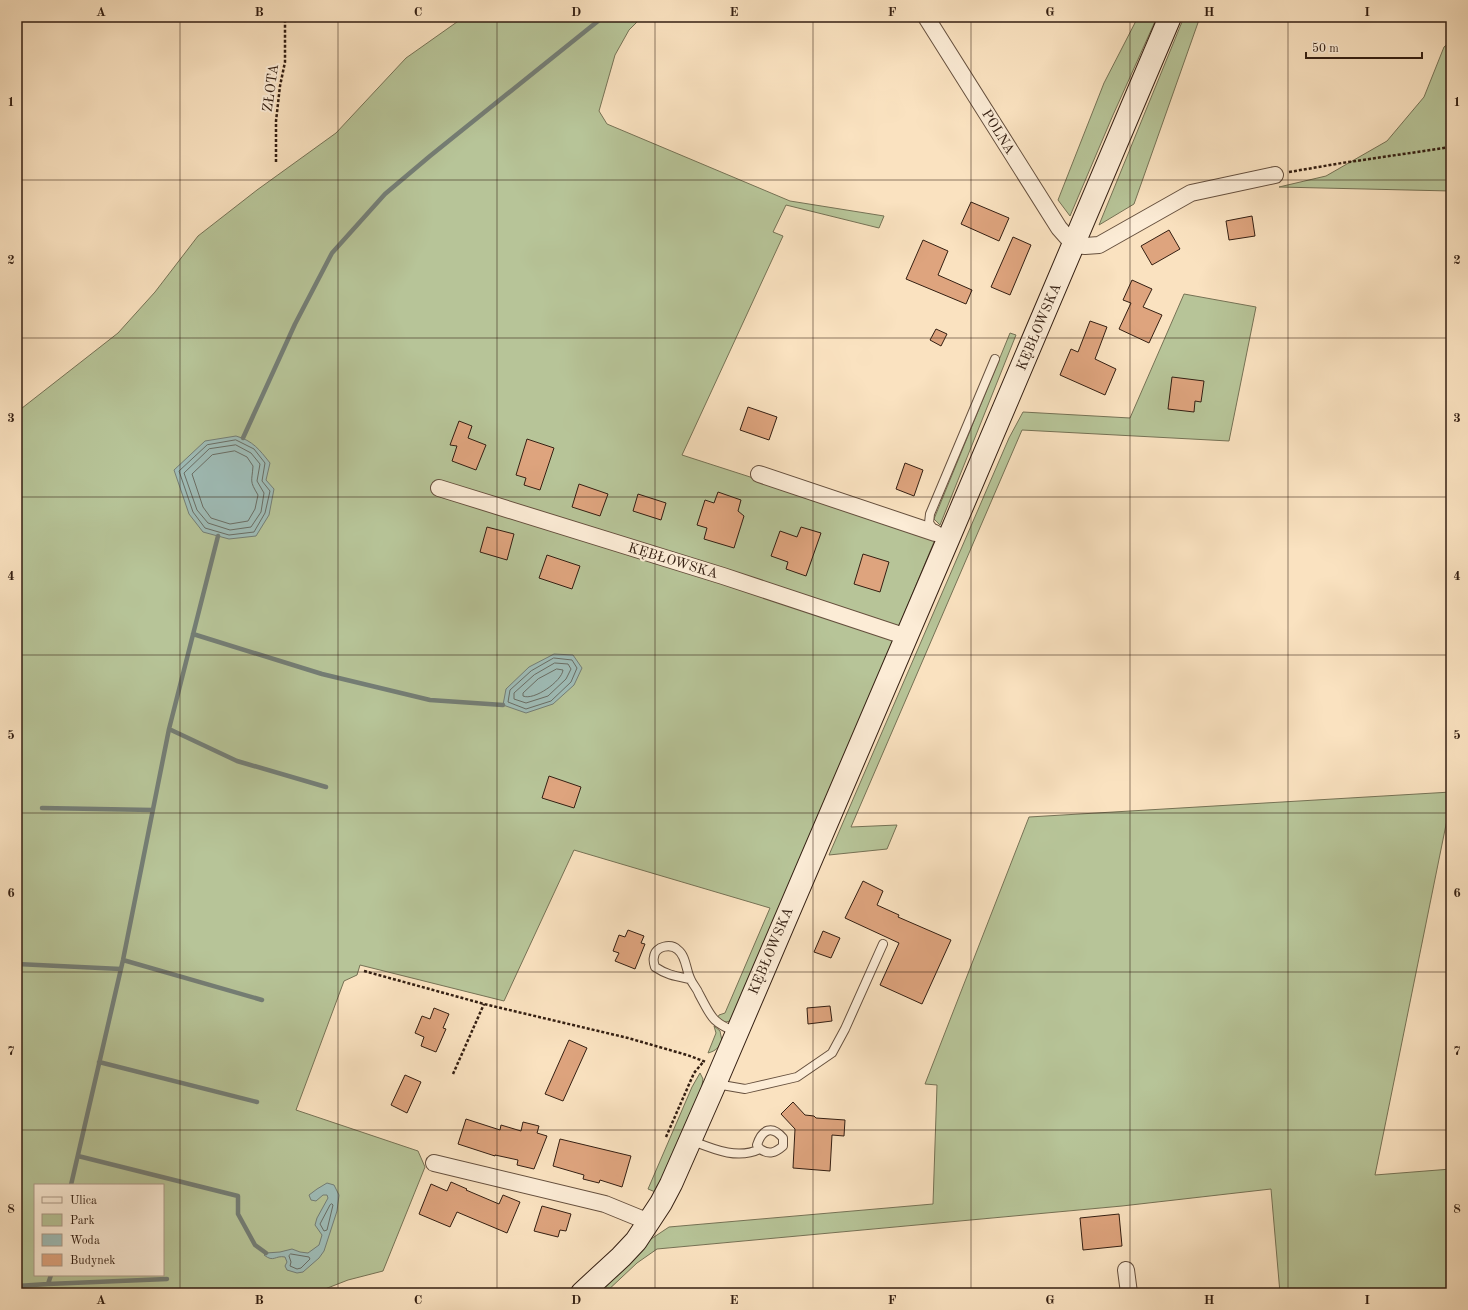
<svg xmlns="http://www.w3.org/2000/svg" width="1468" height="1310" viewBox="0 0 1468 1310" font-family="'Old Standard TT',serif">
  <style>
    .green { fill: #b7c498; stroke: #767255; fill-rule: evenodd }
    .water { fill: #9fbdb8; stroke: #747e76 }
    .lines { fill: none; stroke-linecap: round; stroke-linejoin: round }
    .shore { stroke: #6a6e65; stroke-width: 1 }
    .stream { stroke: #747e76; stroke-width: 4.5 }
    .building { fill: #dea47e; stroke: #341f12 }
    .lane-casing { stroke: #66503e; stroke-width: 10 }
    .street-casing { stroke: #66503e; stroke-width: 18 }
    .secondary-casing { stroke: #341f12; stroke-width: 24 }
    .path { stroke: #341f12; stroke-width: 2.5; stroke-dasharray: 3 2; stroke-linecap: butt }
    .lane { stroke: #fcecd6; stroke-width: 8 }
    .street { stroke: #fcecd6; stroke-width: 16 }
    .secondary { stroke: #fcecd6; stroke-width: 22 }
    .grid { fill: none; stroke: #341f12; stroke-width: 1; stroke-opacity: 0.55 }
    .labels { text-anchor: middle; dominant-baseline: central; stroke-width: 4; stroke-linejoin: round; paint-order: stroke }
    .street-label { font-size: 14px; fill: #341f12; stroke: #fcecd6 }
    .neatline { fill: none; stroke: #341f12; stroke-width: 1.5 }
    .grid-label { font-size: 13px; text-anchor: middle; font-weight: bold; fill: #341f12 }
  </style>
  <rect width="100%" height="100%" fill="#fae2c0"/>
  <filter id="stains"><feTurbulence type="fractalNoise" baseFrequency=".005" numOctaves="4"/><feColorMatrix values="0 0 0 0 .2 0 0 0 0 .09 0 0 0 0 .02 0 0 0 .5 -.17"/></filter>
  <radialGradient id="worn" r=".72"><stop offset=".6" stop-color="#630" stop-opacity="0"/><stop offset="1" stop-color="#630" stop-opacity=".3"/></radialGradient>
  <!-- green -->
  <path class="green" d="M464,17H642L629,30L615,55L599,111L607,124L790,201L884,216L879,228L786,205L773,232L783,236L682,455L936,537L781,911L732,1020C726,1023 723,1022 717,1019L719,1015L725,1013L770,908L574,850L504,1001L360,965L357,975L344,981L296,1110L418,1151L425,1167L383,1271L348,1280L325,1289L323,1293H17V412L118,333L155,292L198,236L257,190L336,133L406,58ZM35,1185H163V1275H35Z
    M1138,17H1157L1113,115L1070,216L1058,200L1104,83Z
    M1184,17H1200L1134,204L1099,225Z
    M1451,41V191L1279,187L1326,176L1387,141L1424,97L1444,47Z
    M1184,294L1256,307L1229,441L1022,430L851,827L897,825L887,849L829,855L1009,438L1023,412L1130,418Z
    M1010,333L1016,335L940,525L934,519Z
    M1451,792V800L1375,1175L1451,1169V1293H1280L1271,1189L1122,1206L657,1249L637,1263L605,1293H593L645,1243L669,1227L933,1204L937,1085L925,1084L1029,817Z
    M714,1026L720,1031L722,1041C719,1047 716,1051 708,1053L716,1033Z
    M700,1073L703,1079L701,1092L658,1193L648,1189L692,1087Z"/>
  <!-- water -->
  <path class="water" d="M236,436C253,441 259,449 270,463L266,480L274,489L269,515L256,536L229,539L203,532L189,514L174,470L205,441Z
    M554,654L573,655L582,668L574,685L553,704L526,713L503,705L506,689L529,667Z
    M327,1183L334,1185L339,1195L337,1211L324,1251L319,1258L303,1272L297,1273L287,1270L285,1266L287,1262L285,1257C275,1255 274,1263 264,1255L266,1253L280,1252L292,1249L300,1252L308,1253L319,1245L322,1235L315,1225L317,1218L328,1198L327,1195H323L316,1201L311,1200L309,1195L317,1189Z"/>
  <g class="lines">
    <!-- shore -->
    <path class="shore" d="M236,440L254,449L265,463L262,481L270,491L265,513L254,532L229,535L205,528L193,512L179,471L207,445Z
      M236,445L251,453L260,464L257,481L264,493L261,512L251,527L230,530L208,523L197,510L184,473L209,449Z
      M235,451L247,457L253,466C252,482 249,480 258,495L255,509L248,521L230,524L211,518L203,507L192,474L212,455Z
      M554,658L572,660L577,668L571,682L551,701L526,709L508,702L510,690L531,671Z
      M555,663L568,664L571,669L566,679L548,696L526,703L514,699V693L534,675Z
      M557,669L563,670C562,681 534,701 523,696V693L538,679Z
      M332,1204L333,1205L327,1230L324,1231L320,1224L330,1205Z
      M291,1254L309,1257L310,1259L301,1268L297,1269L290,1266L291,1262L289,1256Z"/>
    <!-- stream -->
    <path class="stream" d="M243,438L295,324L332,253L385,194L430,156L603,17
      M193,634L322,674L430,700L503,705
      M169,729L237,761L326,787
      M42,808L153,810
      M123,960L262,1000
      M17,964L121,969
      M99,1062L257,1102
      M78,1156L238,1196V1214L255,1245L266,1253
      M71,1185L123,960L169,729L218,536
      M51,1275L48,1284L167,1279
      M17,1286L48,1284"/>
  </g>
  <!-- building -->
  <path class="building" d="M971,202L1009,218L999,241L961,224Z
    M1252,216L1255,236L1229,240L1226,221Z
    M1169,230L1180,249L1152,265L1141,246Z
    M1013,237L1031,245L1010,295L991,287Z
    M923,240L948,251L938,275L972,290L966,304L906,279Z
    M1132,280L1152,289L1143,307L1162,315L1149,343L1119,329L1131,303L1123,300Z
    M1090,321L1107,327L1095,359L1116,369L1105,395L1060,375L1071,349L1078,352Z
    M936,329L947,334L941,346L930,340Z
    M1172,377L1204,381L1201,402L1195,401L1194,412L1168,409Z
    M748,407L777,417L769,440L740,430Z
    M459,421L472,426L468,438L486,445L476,470L452,461L457,446L450,445Z
    M527,439L554,448L540,490L524,485L526,478L516,475Z
    M905,463L923,470L914,496L896,489Z
    M579,484L608,494L600,516L572,507Z
    M718,492L741,500L738,511L744,516L734,548L704,539L707,528L697,525L705,500L714,503Z
    M638,494L666,503L661,520L633,511Z
    M487,527L514,534L507,560L480,552Z
    M801,527L821,533L806,576L786,569L788,562L771,556L780,531L797,537Z
    M863,554L889,562L880,592L854,584Z
    M547,555L580,566L572,589L539,578Z
    M549,776L581,787L574,808L542,798Z
    M863,881L883,891L877,905L899,915L898,917L951,940L922,1004L880,985L899,943L845,918Z
    M628,930L644,936L641,943L645,944L635,969L615,961L619,953L613,951L619,935L625,937Z
    M823,931L840,938L831,958L814,952Z
    M830,1006L832,1021L808,1024L807,1008Z
    M434,1008L449,1014L443,1028L446,1029L436,1052L421,1046L424,1037L415,1033L422,1016L430,1019Z
    M569,1040L587,1048L563,1101L545,1094Z
    M405,1075L421,1082L407,1113L391,1105Z
    M793,1102L805,1115L814,1116L816,1118L845,1120L844,1136L832,1135L830,1171L793,1168L795,1129L781,1114Z
    M466,1119L500,1130L501,1125L521,1131L523,1122L539,1126L537,1133L547,1136L534,1169L517,1165L518,1160L495,1155V1156L458,1144Z
    M560,1139L631,1156L622,1187L600,1180L599,1183L583,1179L584,1175L553,1166Z
    M451,1182L467,1189L466,1190L499,1204L503,1195L520,1202L507,1233L457,1212L450,1227L419,1214L431,1184L447,1191Z
    M542,1206L571,1214L566,1231L560,1230L558,1237L534,1231Z
    M1119,1214L1122,1246L1083,1250L1080,1218Z"/>
  <g class="lines">
    <!-- lane casing -->
    <g class="lane-casing">
      <path id="lane" d="M935,531L929,523L930,514L995,359
        M690,979C675,976 667,975 655,967C654,964 653,960 654,957C655,946 671,943 678,950C686,956 686,970 690,978C692,984 697,988 699,994C711,1016 711,1022 736,1032
        M716,1084L745,1089L797,1077L832,1053L845,1029L883,944
        M690,1140C713,1149 737,1160 760,1149C769,1155 775,1153 783,1146V1138C772,1125 762,1129 757,1145L760,1149"/>
    </g>
    <!-- street casing -->
    <g class="street-casing">
      <path id="street" d="M926,17L1059,228L1074,245L1085,246L1099,245L1191,193L1275,175
        M759,474L935,533
        M439,488L723,576L907,637
        M434,1163L605,1204L649,1222
        M1126,1270L1129,1293"/>
    </g>
    <!-- secondary casing -->
    <g class="secondary-casing">
      <path id="secondary" d="M582,1293L621,1257L636,1241L661,1203L671,1184L715,1084L947,542L1170,17"/>
    </g>
    <!-- path -->
    <path class="path" d="M276,162V121L280,86L285,62V17
      M1289,172L1342,163L1451,147
      M364,971L484,1004L628,1038L687,1055L706,1062
      M453,1074L484,1004
      M666,1137L694,1073L704,1061"/>
    <!-- lane -->
    <use href="#lane" class="lane"/>
    <!-- street -->
    <use href="#street" class="street"/>
    <!-- secondary -->
    <use href="#secondary" class="secondary"/>
  </g>
  <!-- grid -->
  <path class="grid" d="M180,17V1293M338,17V1293M497,17V1293M655,17V1293M813,17V1293M971,17V1293M1130,17V1293M1288,17V1293M17,180H1451M17,338H1451M17,497H1451M17,655H1451M17,813H1451M17,972H1451M17,1130H1451"/>
  <g class="labels">
    <!-- street labels -->
    <g class="street-label">
      <text transform="translate(271 88) rotate(-82)">ZŁOTA</text>
      <text transform="translate(998 132) rotate(58)">POLNA</text>
      <text transform="translate(1039 327) rotate(-67)">KĘBŁOWSKA</text>
      <text transform="translate(673 561) rotate(17)">KĘBŁOWSKA</text>
      <text transform="translate(771 951) rotate(-67)">KĘBŁOWSKA</text>
    </g>
  </g>
  <!-- margin -->
  <rect width="1468" height="1310" fill="none" stroke="#fae2c0" stroke-width="44"/>
  <!-- legend -->
  <rect x="34" y="1184" width="130" height="92" fill="#fcecd6" stroke="#ac9a88"/>
  <rect x="42" y="1197" width="20" height="6" fill="#fcecd6" stroke="#ac9a88"/>
  <text x="70" y="1204" font-size="12" fill="#341f12">Ulica</text>
  <rect x="42" y="1214" width="20" height="12" fill="#b7c498" stroke="#ac9a88"/>
  <text x="70" y="1224" font-size="12" fill="#341f12">Park</text>
  <rect x="42" y="1234" width="20" height="12" fill="#9fbdb8" stroke="#ac9a88"/>
  <text x="70" y="1244" font-size="12" fill="#341f12">Woda</text>
  <rect x="42" y="1254" width="20" height="12" fill="#dea47e" stroke="#ac9a88"/>
  <text x="70" y="1264" font-size="12" fill="#341f12">Budynek</text>
  <!-- scale -->
  <path d="M1306 52v6h116v-6" fill="none" stroke="#341f12" stroke-width="2"/>
  <text x="1312" y="52" font-size="12" fill="#341f12" stroke="#fcecd6" stroke-width="3" paint-order="stroke">50 m</text>
  <rect x="22" y="22" width="1424" height="1266" class="neatline"/>
  <g class="grid-label">
    <text x="101" y="16">A</text>
    <text x="259" y="16">B</text>
    <text x="418" y="16">C</text>
    <text x="576" y="16">D</text>
    <text x="734" y="16">E</text>
    <text x="892" y="16">F</text>
    <text x="1050" y="16">G</text>
    <text x="1209" y="16">H</text>
    <text x="1367" y="16">I</text>
    <text x="11" y="106">1</text>
    <text x="1457" y="106">1</text>
    <text x="11" y="264">2</text>
    <text x="1457" y="264">2</text>
    <text x="11" y="422">3</text>
    <text x="1457" y="422">3</text>
    <text x="11" y="580">4</text>
    <text x="1457" y="580">4</text>
    <text x="11" y="739">5</text>
    <text x="1457" y="739">5</text>
    <text x="11" y="897">6</text>
    <text x="1457" y="897">6</text>
    <text x="11" y="1055">7</text>
    <text x="1457" y="1055">7</text>
    <text x="11" y="1213">8</text>
    <text x="1457" y="1213">8</text>
    <text x="101" y="1304">A</text>
    <text x="259" y="1304">B</text>
    <text x="418" y="1304">C</text>
    <text x="576" y="1304">D</text>
    <text x="734" y="1304">E</text>
    <text x="892" y="1304">F</text>
    <text x="1050" y="1304">G</text>
    <text x="1209" y="1304">H</text>
    <text x="1367" y="1304">I</text>
  </g>
  <rect width="100%" height="100%" filter="url(#stains)"/>
  <rect width="100%" height="100%" fill="url(#worn)"/>
</svg>
